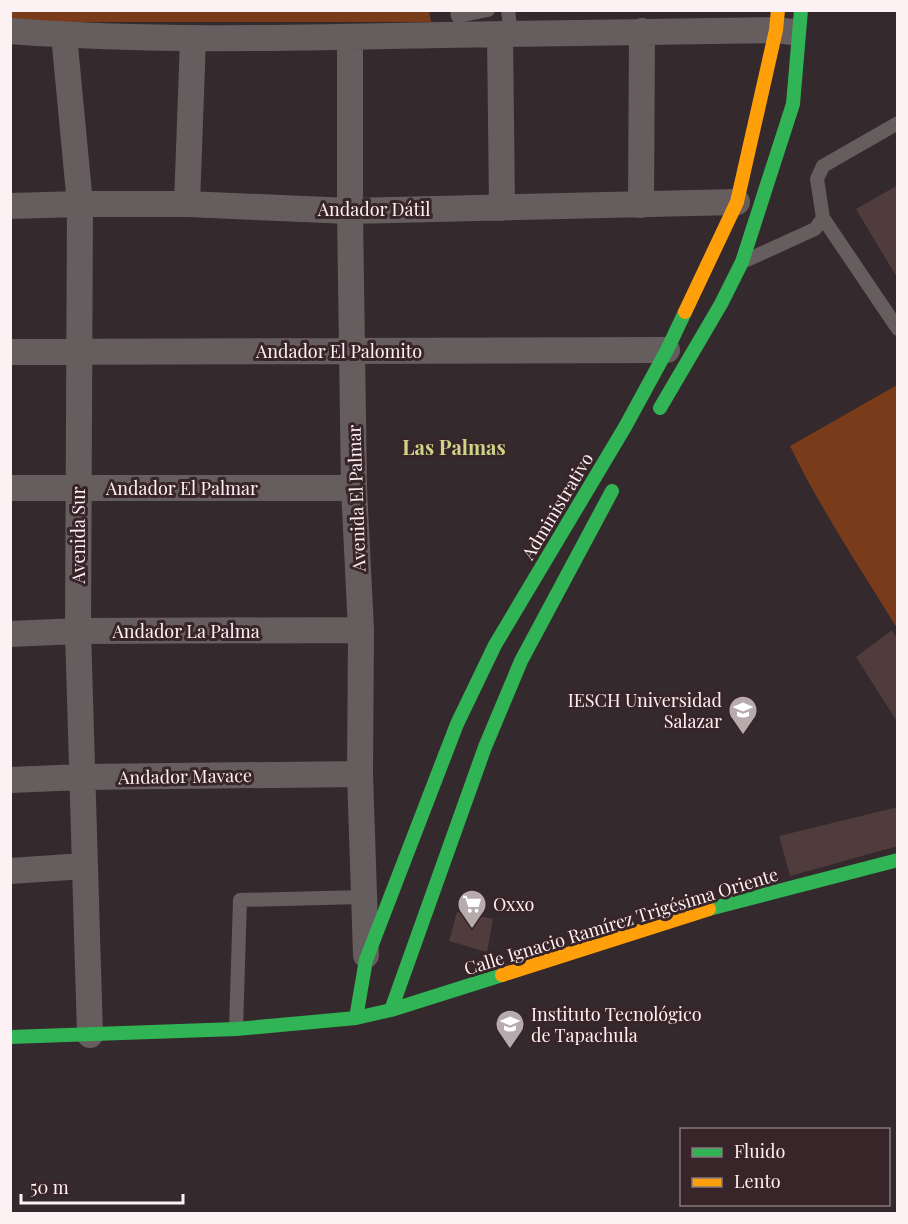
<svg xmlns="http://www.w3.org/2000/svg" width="908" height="1224" viewBox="0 0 908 1224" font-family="'Playfair Display',serif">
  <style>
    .green { fill: #793b19 }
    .building { fill: #503c3d }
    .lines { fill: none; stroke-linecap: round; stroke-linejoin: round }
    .lane { stroke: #665d5f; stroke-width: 14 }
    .street { stroke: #665d5f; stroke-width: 26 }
    .fast { stroke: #30b455; stroke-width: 14 }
    .slow { stroke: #ff9f0a; stroke-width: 14 }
    .labels { text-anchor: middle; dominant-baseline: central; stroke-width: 6; stroke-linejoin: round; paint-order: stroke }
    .street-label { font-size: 18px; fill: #fef1f4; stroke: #38252a }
    .poi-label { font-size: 18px; fill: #fef1f4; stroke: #38252a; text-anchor: start }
    .neighbourhood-label { font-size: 20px; font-weight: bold; fill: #cdd486; stroke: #38252a }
  </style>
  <rect width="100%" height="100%" fill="#34292c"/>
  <!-- green -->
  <path class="green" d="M429,10L431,22H11L10,11Z
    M897,385V628C860,568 821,510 790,446Z"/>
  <!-- building -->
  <path class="building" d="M898,185V279L856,209Z
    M892,630L898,640V723L856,657Z
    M898,807V846L790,876L779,836Z
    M457,912L493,919L487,952L449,941Z"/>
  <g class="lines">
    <!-- lane -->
    <path class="lane" d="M457,10L458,16L488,10
      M508,10L511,34
      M823,218L898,329
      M747,260L815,229L823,218L817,179L823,166L898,123
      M236,1029L240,900L363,897"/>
    <!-- street -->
    <path class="street" d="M10,31C154,42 298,38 441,35C553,33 665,31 776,30L793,32
      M500,34L502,208
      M64,35L80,204L78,631L90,1035
      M350,37V211L354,488L361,630L360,774L366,955
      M187,204L193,39
      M641,205L642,31
      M10,206L80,204H187L350,211L737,202
      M10,352L667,350
      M10,488H354
      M10,634L78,631L361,630
      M10,780L82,777L360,774
      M10,871L84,866"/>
    <!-- fast -->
    <path class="fast" d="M660,408L721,304L742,262L793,104L801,10
      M709,909L898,860
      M391,1010L485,747L521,661L612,491
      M356,1018L366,960L457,724L495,645L625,427L667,350L685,312
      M10,1037L236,1029L356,1018L391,1010L502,975"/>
    <!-- slow -->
    <path class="slow" d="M685,312L737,202L776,30L778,10
      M502,975L709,909"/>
  </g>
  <!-- icons -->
  <defs>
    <g id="university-pin" transform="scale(1.5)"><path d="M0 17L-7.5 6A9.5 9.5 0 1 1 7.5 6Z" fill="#b7abae" stroke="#38252a"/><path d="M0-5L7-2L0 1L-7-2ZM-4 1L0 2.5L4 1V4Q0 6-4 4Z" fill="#fff"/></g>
    <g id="supermarket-pin" transform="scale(1.5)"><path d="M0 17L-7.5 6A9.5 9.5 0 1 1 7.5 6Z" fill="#b7abae" stroke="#38252a"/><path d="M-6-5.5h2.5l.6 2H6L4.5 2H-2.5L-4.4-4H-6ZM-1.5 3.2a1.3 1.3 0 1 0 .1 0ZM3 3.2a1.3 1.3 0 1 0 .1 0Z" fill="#fff"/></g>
  </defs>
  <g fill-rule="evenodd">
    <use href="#university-pin" x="743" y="710"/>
    <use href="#supermarket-pin" x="472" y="904"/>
    <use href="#university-pin" x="510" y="1024"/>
  </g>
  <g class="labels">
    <!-- street labels -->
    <g class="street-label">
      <text x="374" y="209">Andador Dátil</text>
      <text x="339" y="351">Andador El Palomito</text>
      <text x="182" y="488">Andador El Palmar</text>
      <text transform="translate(356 498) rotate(-92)">Avenida El Palmar</text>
      <text transform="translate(557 506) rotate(-59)">Administrativo</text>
      <text transform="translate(78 535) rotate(-90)">Avenida Sur</text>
      <text x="186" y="631">Andador La Palma</text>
      <text transform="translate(185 776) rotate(-1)">Andador Mavace</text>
      <text transform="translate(621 921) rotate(-17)">Calle Ignacio Ramírez Trigésima Oriente</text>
    </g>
    <!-- poi labels -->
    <g class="poi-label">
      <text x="722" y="700" text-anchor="end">IESCH Universidad<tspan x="722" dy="21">Salazar</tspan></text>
      <text x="493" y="904">Oxxo</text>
      <text x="531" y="1014">Instituto Tecnológico<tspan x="531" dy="21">de Tapachula</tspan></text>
    </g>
    <!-- neighbourhood labels -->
    <g class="neighbourhood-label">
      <text x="454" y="446">Las Palmas</text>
    </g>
  </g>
  <!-- border -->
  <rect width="908" height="1224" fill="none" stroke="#fef1f4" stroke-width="24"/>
  <!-- legend -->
  <rect x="680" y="1128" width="210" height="78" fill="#38252a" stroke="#87777b" stroke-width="1.5"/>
  <rect x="692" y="1148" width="30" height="9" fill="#30b455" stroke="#87777b" stroke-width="1.5"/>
  <text x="734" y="1158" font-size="18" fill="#fef1f4">Fluido</text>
  <rect x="692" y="1178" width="30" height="9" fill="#ff9f0a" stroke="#87777b" stroke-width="1.5"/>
  <text x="734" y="1188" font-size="18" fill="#fef1f4">Lento</text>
  <!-- scale -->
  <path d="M21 1194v9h162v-9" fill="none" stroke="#fef1f4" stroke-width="3"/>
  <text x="30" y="1194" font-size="18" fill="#fef1f4" stroke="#38252a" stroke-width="4.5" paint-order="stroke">50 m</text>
</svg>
